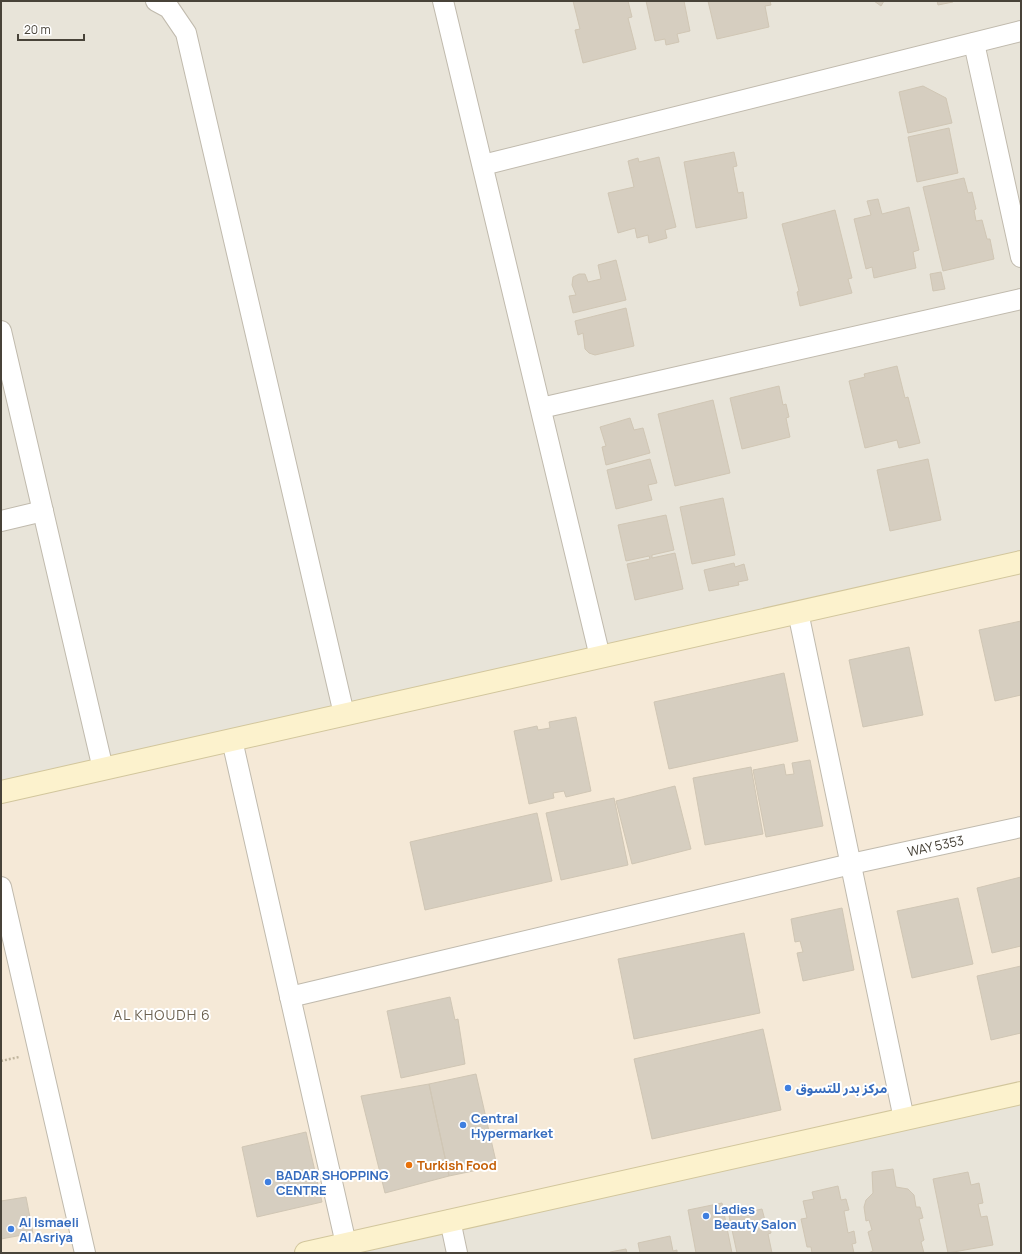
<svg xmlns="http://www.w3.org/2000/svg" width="1022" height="1254" viewBox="0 0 1022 1254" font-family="Manrope,'Noto Sans Arabic',sans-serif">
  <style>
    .residential { fill: #e8e4d9 }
    .commercial { fill: #f5e9d7 }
    .building { fill: #d6cec0; stroke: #d0c6b4 }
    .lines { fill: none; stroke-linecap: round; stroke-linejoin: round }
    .street-casing { stroke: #c0baad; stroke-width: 22 }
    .secondary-casing { stroke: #d2c69c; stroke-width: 24 }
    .path { stroke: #c1b69f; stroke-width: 2.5; stroke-dasharray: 2 2; stroke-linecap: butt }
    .street { stroke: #fff; stroke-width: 20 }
    .secondary { stroke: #fcf2cd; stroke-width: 22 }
    .shop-dot { fill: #3f7fe0; stroke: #fff; stroke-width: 1.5 }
    .food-dot { fill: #e8710a; stroke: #fff; stroke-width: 1.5 }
    .labels { text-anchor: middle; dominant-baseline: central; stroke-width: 4; stroke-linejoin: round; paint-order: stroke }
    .street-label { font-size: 13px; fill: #484339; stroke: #fff }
    .shop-label { font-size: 13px; font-weight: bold; fill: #366cbe; stroke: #fff; text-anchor: start }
    .food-label { font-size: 13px; font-weight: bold; fill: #c56008; stroke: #fff; text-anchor: start }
    .neighbourhood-label { font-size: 14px; letter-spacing: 1px; fill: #6b6150; stroke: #fff }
  </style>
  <rect width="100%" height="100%" fill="#f5f2eb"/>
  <!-- residential -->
  <path class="residential" d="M1,1H1021V1253H1Z"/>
  <!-- commercial -->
  <path class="commercial" d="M1021,562V1093L303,1253H1V792Z"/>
  <!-- building -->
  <path class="building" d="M573,1H628L632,17L628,18L636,49L583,63L575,30L580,29Z
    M646,1H684L690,31L677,34L679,42L666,45L665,39L655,41Z
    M708,1H770L771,5L765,6L769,27L717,39Z
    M874,1H884L881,6Z
    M937,1H952L953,2L938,5Z
    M923,86L946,98L952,123L908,133L899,92Z
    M949,128L958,173L917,182L908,137Z
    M734,152L737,166L733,167L738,193L743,192L747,218L696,228L684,162Z
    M659,157L676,227L665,230L667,238L649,243L648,235L637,238L635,228L618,233L608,193L634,187L628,161L638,158L639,162Z
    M964,178L968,193L972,192L976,209L974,210L976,221L982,220L987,239H990L994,259L943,271L923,187Z
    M878,199L882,214L909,207L919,250L913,252L916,268L874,278L872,267L866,269L854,219L871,215L867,201Z
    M835,210L852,278L848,279L852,293L800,306L797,292L799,291L782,224Z
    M616,260L626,300L573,313L569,296L576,295L572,285L573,277L579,274H585L588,282L601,279L598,265Z
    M941,272L945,289L933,291L930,274Z
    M626,308L634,346L595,355L589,353L585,349L583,333L578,335L575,321Z
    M897,366L905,398L908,397L920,443L899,448L897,440L865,448L849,381L865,377L864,374Z
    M779,386L783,405L786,404L789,417L786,418L790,437L742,449L730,398Z
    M713,400L730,473L675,486L658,414Z
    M630,418L634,430L643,428L650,453L606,465L602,447L606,446L600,427Z
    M650,459L657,483L648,485L652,500L616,509L607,470Z
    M928,459L941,520L890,531L877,470Z
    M723,498L735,555L692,564L680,507Z
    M666,515L674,550L652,555V558L675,553L683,589L635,600L627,564L650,559L649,556L626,561L618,525Z
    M734,563L735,567L744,564L748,580L738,582L739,585L709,591L704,570Z
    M1021,621V695L995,701L979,630Z
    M909,647L923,715L863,727L849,660Z
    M784,673L798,741L669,769L654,702Z
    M576,717L591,791L566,797L564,791L553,793L554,798L529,804L514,731L537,726L538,730L550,728L549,722Z
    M810,760L823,826L766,837L753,770L784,764L786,775L794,774L792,763Z
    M751,767L763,834L705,845L693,778Z
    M675,786L691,849L632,864L616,801Z
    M614,798L628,865L561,880L546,813Z
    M537,813L552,881L425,910L410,842Z
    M1021,877V946L992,953L977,888Z
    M958,898L973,964L912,978L897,911Z
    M842,908L854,970L803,981L797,953L803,952L800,941L795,942L791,919Z
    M744,933L760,1013L634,1039L618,959Z
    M1021,966V1033L991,1040L977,976Z
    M450,997L455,1020L458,1019L465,1064L401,1078L387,1011Z
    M763,1029L781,1110L652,1139L634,1059Z
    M476,1074L497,1166L449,1176L429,1084Z
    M429,1084L449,1176L385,1193L361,1096Z
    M306,1132L322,1202L257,1217L242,1147Z
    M893,1169L896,1187L908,1189L914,1195L916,1207H920L923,1218L919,1219L924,1240L921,1242L924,1253H868L873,1251L868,1232L872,1230L869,1220L866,1221L864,1207L866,1200L873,1193L872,1172Z
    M968,1172L971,1185L979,1183L983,1203L978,1204L981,1217L987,1216L993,1245L948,1253L933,1179Z
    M838,1186L841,1200L846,1199L849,1210L844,1211L848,1233L854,1231L856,1243L852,1244L854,1253H812L811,1247H807L801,1219L807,1218L803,1201L814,1199L812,1192Z
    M26,1197L33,1233L1,1239V1201Z
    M722,1203L732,1253H696L688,1210Z
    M762,1209L766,1224L769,1223L771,1233L768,1234L772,1253H737L729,1216Z
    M670,1236L673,1251L677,1250V1253H640L638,1243Z
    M626,1249L627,1253H611L610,1252Z"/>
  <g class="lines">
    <!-- street casing -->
    <g class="street-casing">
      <g id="street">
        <path d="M156,1L169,8L186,33L344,714"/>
        <path d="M443,1L600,657"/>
        <path d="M974,43L1021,257"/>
        <path d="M483,165L1021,31"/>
        <path d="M1,331L103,769"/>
        <path d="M541,408L1021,299"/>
        <path d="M1,521L43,511"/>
        <path d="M798,612L904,1119"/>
        <path d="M232,740L346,1244"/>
        <path d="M1,887L85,1253"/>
        <path id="s1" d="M290,997L851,864L1021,827"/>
        <path d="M450,1220L457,1253"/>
      </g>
    </g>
    <!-- secondary casing -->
    <g class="secondary-casing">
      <path id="secondary" d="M1,792L1021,562
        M306,1253L1021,1093"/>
    </g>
    <!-- path -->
    <path class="path" d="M1,1061L19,1057"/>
    <!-- street -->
    <use href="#street" class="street"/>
    <!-- secondary -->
    <use href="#secondary" class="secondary"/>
  </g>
  <!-- markers -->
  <g class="shop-dot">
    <circle cx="788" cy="1088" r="4"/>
    <circle cx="463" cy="1125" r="4"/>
    <circle cx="268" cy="1182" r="4"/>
    <circle cx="706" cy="1216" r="4"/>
    <circle cx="11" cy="1229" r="4"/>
  </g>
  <circle class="food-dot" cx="409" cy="1165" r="4"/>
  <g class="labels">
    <!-- street labels -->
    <g class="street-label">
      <text stroke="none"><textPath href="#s1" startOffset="663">WAY 5353</textPath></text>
    </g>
    <!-- shop labels -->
    <g class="shop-label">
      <text x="796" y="1088">مركز بدر للتسوق</text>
      <text x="471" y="1118">Central<tspan x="471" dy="15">Hypermarket</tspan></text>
      <text x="276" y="1175">BADAR SHOPPING<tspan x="276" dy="15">CENTRE</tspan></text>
      <text x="714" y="1209">Ladies<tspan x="714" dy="15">Beauty Salon</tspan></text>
      <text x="19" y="1222">Al Ismaeli<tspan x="19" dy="15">Al Asriya</tspan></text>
    </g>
    <!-- food labels -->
    <g class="food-label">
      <text x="417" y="1165">Turkish Food</text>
    </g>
    <!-- neighbourhood labels -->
    <g class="neighbourhood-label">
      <text x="162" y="1014">AL KHOUDH 6</text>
    </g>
  </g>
  <!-- border -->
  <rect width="1022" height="1254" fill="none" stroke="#484339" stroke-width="4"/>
  <!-- scale -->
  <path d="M18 34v6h66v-6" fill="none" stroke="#484339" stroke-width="2"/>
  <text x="24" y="34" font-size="12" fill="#484339" stroke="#ffffff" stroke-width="3" paint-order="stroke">20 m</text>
</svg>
